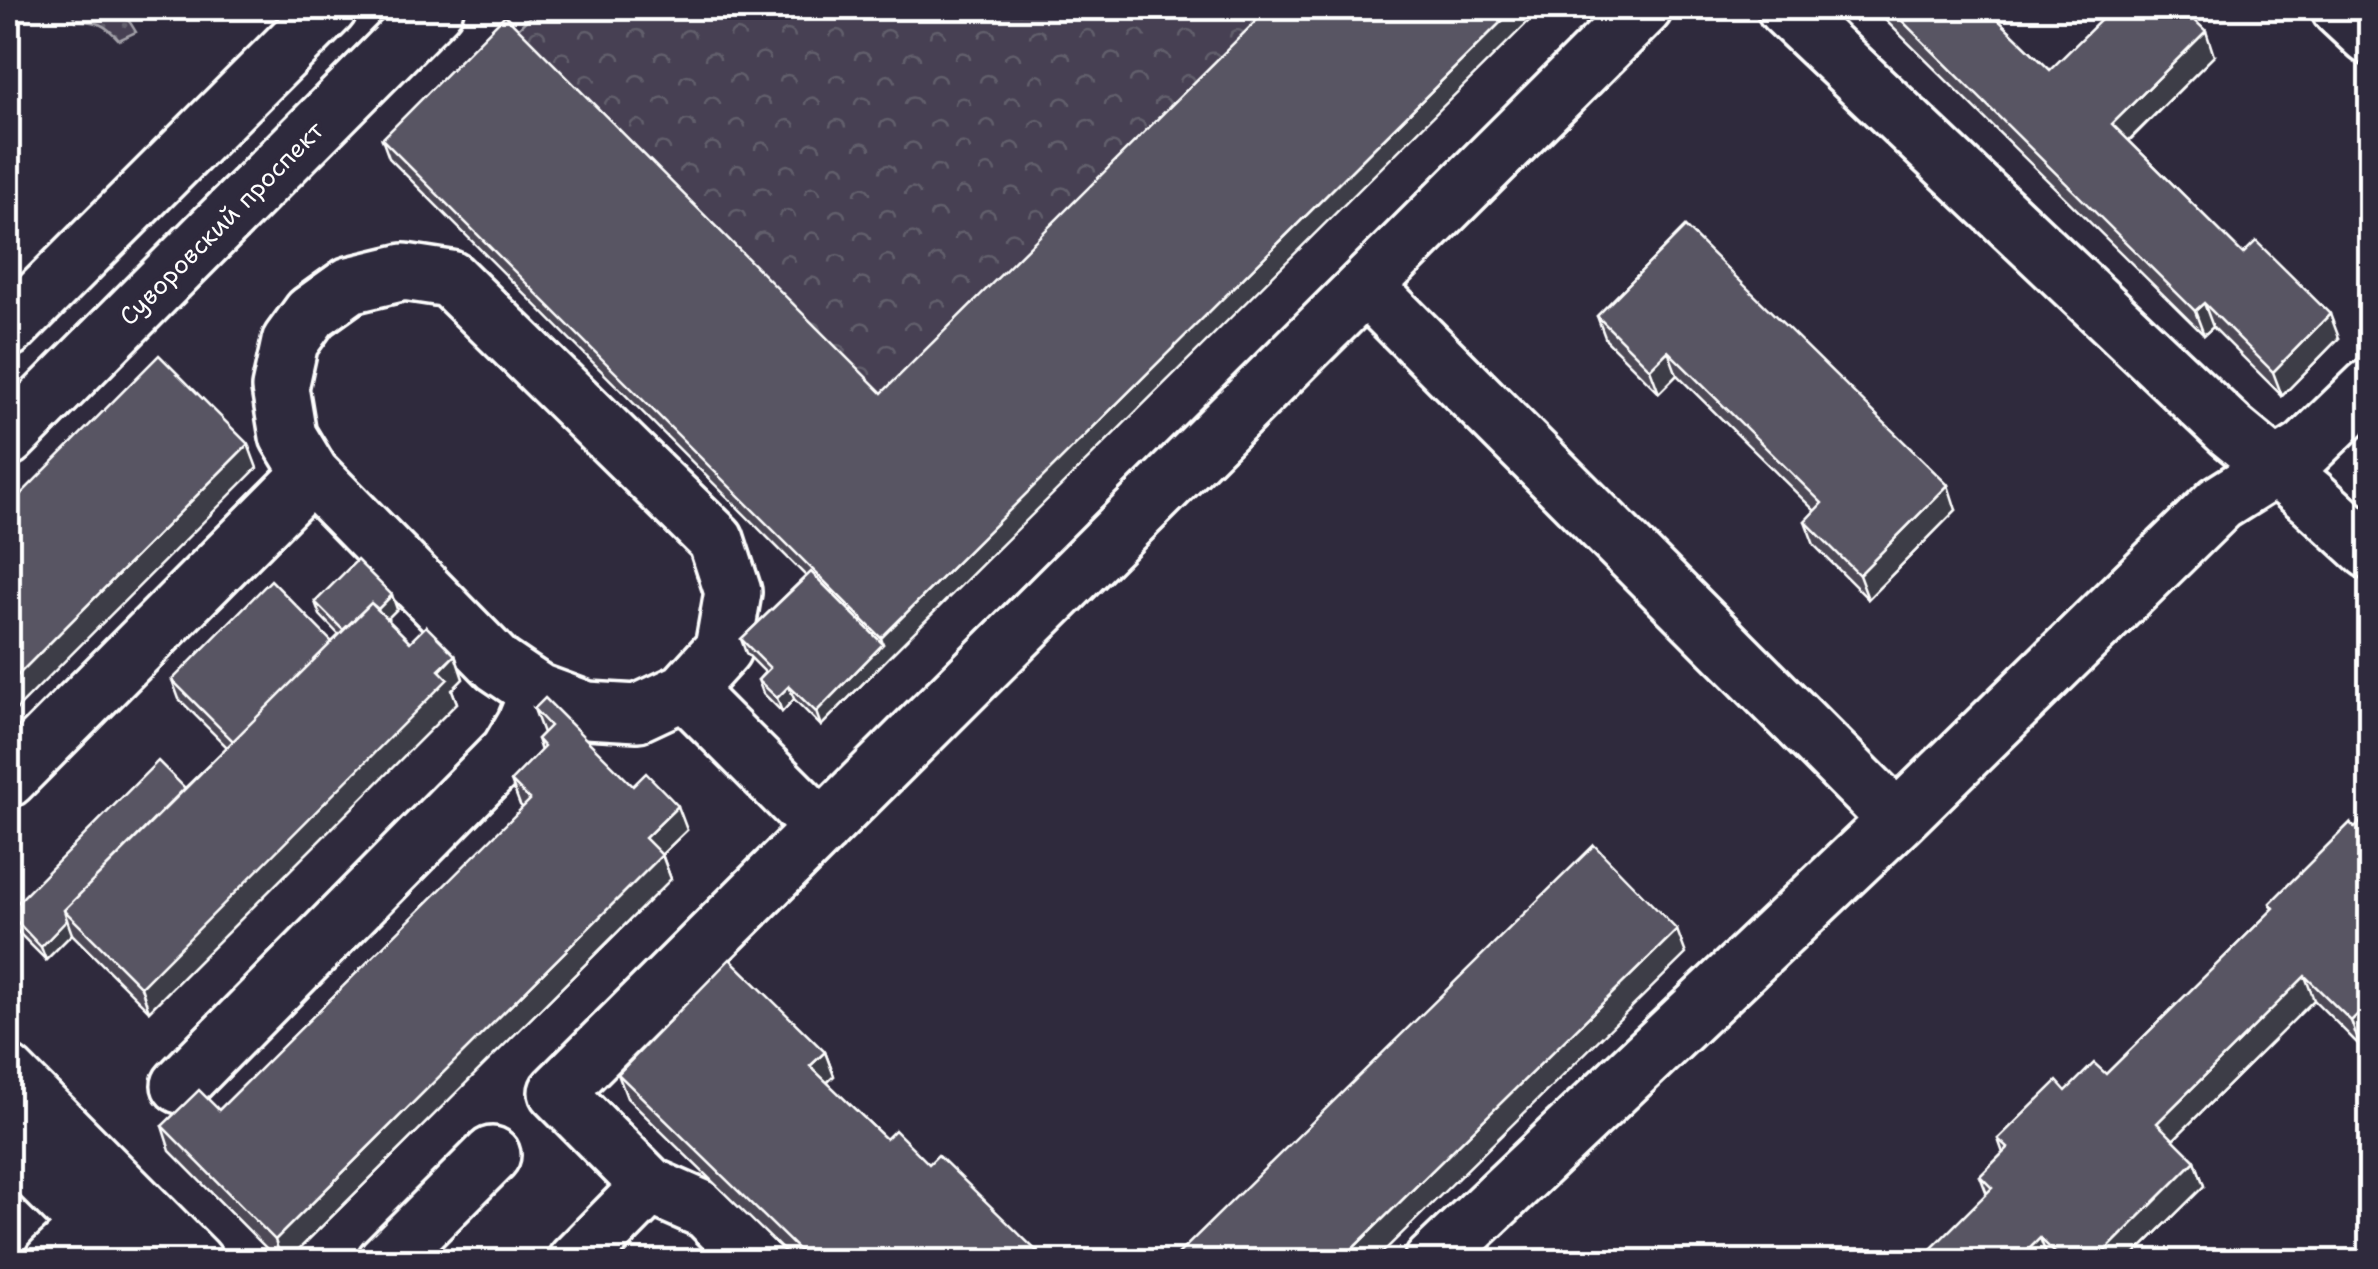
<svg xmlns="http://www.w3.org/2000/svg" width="2378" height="1269" viewBox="0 0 2378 1269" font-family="'Shantell Sans',sans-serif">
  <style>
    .grass { fill: url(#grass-dots); stroke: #a2a0a8; stroke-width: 2.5 }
    .forest { fill: url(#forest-crowns); stroke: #a2a0a8; stroke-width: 2.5 }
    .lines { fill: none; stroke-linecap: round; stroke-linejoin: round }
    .minor-casing { stroke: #fff; stroke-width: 62 }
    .major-casing { stroke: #fff; stroke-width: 62 }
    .minor { stroke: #2f2a3d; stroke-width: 55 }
    .major { stroke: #2f2a3d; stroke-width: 55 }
    .wall { fill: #4d4956; stroke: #fff; stroke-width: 2.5 }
    .shaded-wall { fill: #3e3c46; stroke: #fff; stroke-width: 2.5 }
    .building { fill: #595564; stroke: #fff; stroke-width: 2.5 }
    .labels { text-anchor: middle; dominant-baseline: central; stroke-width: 9; stroke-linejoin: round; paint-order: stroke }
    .street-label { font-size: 25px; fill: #fff; stroke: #2f2a3d }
  </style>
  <defs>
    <pattern id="grass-dots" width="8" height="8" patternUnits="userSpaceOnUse" patternTransform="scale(2.5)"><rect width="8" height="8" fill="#464152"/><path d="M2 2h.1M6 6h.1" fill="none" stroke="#625e6c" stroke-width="1.8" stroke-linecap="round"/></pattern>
    <pattern id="forest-crowns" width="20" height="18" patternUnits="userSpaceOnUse" patternTransform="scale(2.5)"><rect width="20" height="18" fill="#464152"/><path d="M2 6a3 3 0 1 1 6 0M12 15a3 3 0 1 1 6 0" fill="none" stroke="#625e6c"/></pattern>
  </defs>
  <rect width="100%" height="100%" fill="#2f2a3d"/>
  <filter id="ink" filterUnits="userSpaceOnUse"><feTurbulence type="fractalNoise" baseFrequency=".01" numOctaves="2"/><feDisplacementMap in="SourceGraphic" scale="20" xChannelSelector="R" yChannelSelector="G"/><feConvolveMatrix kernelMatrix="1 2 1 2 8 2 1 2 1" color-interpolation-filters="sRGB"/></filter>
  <g filter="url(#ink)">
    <!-- grass -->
    <path class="grass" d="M72,8C105,7 118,0 136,32L119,40C106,25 96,20 76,21Z"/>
    <!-- forest -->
    <path class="forest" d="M539,8H1296L889,413L512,34Z"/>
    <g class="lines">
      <!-- minor casing -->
      <g class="minor-casing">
        <path id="minor" d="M1785,8L2231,431L2311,497L2370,551
          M2339,8L2370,37
          M1366,287L1897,820
          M311,474L498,665L538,692L587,710L638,713L685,691L822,828
          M8,779L311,474L288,436L280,388L290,342L311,313L350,285L404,272L450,279L716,540L733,592L723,649L685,691
          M8,1074L195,1262
          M180,1085L509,751L525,724L538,692
          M8,1144L127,1262
          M52,1262L117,1202
          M385,1262L492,1155
          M575,1262L650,1186
          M757,1262L707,1211L650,1186L557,1092L1644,8
          M1432,1262L1897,820L2220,503L2306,449L2370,387"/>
      </g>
      <!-- major casing -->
      <g class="major-casing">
        <path id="major" d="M8,329L329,8
          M8,438L435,8"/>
      </g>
      <!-- minor -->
      <use href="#minor" class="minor"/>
      <!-- major -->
      <use href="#major" class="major"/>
    </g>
    <!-- wall -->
    <path class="wall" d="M1873,8H1986L2050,70L2214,56L2129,141L2243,254L2339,338L2282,396L2213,327L2204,335Z
      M382,139L882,393L888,658L821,726L794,699L782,712L763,693L758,680L765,672L746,653L741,639L806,576L389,158Z
      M1685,227L1956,510L1868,599L1814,545L1805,521L1815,511L1677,375L1659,393L1606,340L1597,316Z
      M315,602L397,609L387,619L410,642L455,655L463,679L452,690L457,703L149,1011L72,934L46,960L12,926L8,914L185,788L227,747L179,699L172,680L332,642L339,635L320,615Z
      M534,709L633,786L687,830L662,854L671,879L286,1262H280L170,1151L162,1126L219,1110L523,808L520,805L511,781L541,751L537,739L543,733Z
      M2350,823L2360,1046L2314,1000L2173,1140L2195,1161L2204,1186L2127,1262H1918L1987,1194L1980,1176L2003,1153L1998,1139L2066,1091L2106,1074L2272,910L2270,903Z
      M825,1052L834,1076L827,1083L886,1139L929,1164L1048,1262H795L627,1098L618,1074Z"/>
    <!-- shaded-wall -->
    <path class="shaded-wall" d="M1515,8H1542L888,658L821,726L816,712L883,644L881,638Z
      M2206,31L2214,56L2121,148L2112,124Z
      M2204,303L2213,327L2204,335L2195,311Z
      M2330,314L2339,338L2282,396L2273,372Z
      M1668,351L1677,375L1659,393L1650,369Z
      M248,444L257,468L8,718V685Z
      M1948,485L1956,510L1868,599L1859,575Z
      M392,595L397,609L355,651L350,637Z
      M455,655L463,679L452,690L457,703L149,1011L141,987Z
      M789,686L794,699L782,712L777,698Z
      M678,806L687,830L654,862L645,838Z
      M662,855L671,879L286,1262H282L275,1240Z
      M67,920L72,934L46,960L41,947Z
      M1677,930L1686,954L1373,1262H1339Z
      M2305,976L2314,1000L2166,1147L2157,1123Z
      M2370,1002V1035L2360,1046L2351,1021Z
      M825,1052L834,1076L819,1090L810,1066Z
      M2195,1161L2204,1186L2127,1262H2094Z
      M2040,1238L2049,1262H2016Z"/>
    <!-- building -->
    <path class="building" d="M1269,8H1515L881,638L382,139L505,15L882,393Z
      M1889,8H1986L2050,70L2113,8H2182L2206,31L2112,124L2243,254L2256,241L2330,314L2273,372L2204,303L2195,311Z
      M1685,227L1948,485L1859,575L1805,521L1822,503L1668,351L1650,369L1597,316Z
      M159,355L248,444L8,685V507Z
      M357,560L392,595L378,609L371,603L343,630L315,602Z
      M811,572L883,644L816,712L789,686L777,698L758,680L770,668L741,639Z
      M271,580L332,642L233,741L172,680Z
      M371,603L410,642L426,626L455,655L439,670L448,679L141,987L64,910Z
      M545,698L633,786L646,773L678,806L645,838L662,855L275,1240L162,1126L199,1090L219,1110L530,800L511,781L544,747L537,739L550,726L534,709Z
      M158,761L185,788L64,910L67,920L41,947L8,912Z
      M2370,812V1002L2351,1021L2305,976L2157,1123L2195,1161L2094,1262H2064L2040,1238L2016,1262H1918L1992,1188L1980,1176L2008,1148L1998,1139L2057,1081L2066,1091L2094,1063L2106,1074L2274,908L2270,903L2350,823L2355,828Z
      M1594,845L1677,930L1339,1262H1170Z
      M730,959L825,1052L810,1066L886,1139L895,1130L929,1164L938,1155L1048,1262H811L618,1074Z"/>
  </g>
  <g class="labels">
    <!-- street labels -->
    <g class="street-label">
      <text transform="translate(221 223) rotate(-45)">Суворовский проспект</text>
    </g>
  </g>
  <!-- margin -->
  <rect width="2378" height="1269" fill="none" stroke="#2f2a3d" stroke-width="40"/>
  <rect x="20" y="20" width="2338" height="1229" fill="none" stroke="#fff" stroke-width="4" filter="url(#ink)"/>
</svg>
